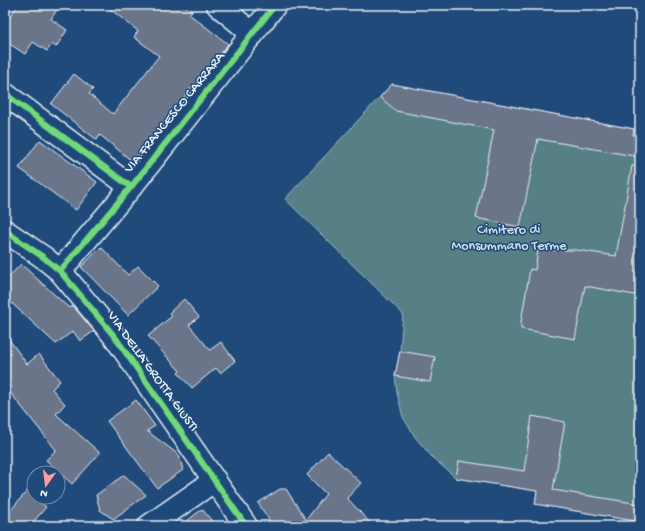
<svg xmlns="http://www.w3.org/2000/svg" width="645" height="531" viewBox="0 0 645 531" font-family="'Gochi Hand',sans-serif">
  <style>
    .green { fill: #567f86; stroke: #9fb8bf }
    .building { fill: #6b758a; stroke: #e8f1f8 }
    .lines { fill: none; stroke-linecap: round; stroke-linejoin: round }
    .street-casing { stroke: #e8f1f8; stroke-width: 25 }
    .street { stroke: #1f4a7a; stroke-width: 22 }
    .cycleway-casing { stroke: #1f4a7a; stroke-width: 8 }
    .cycleway { stroke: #71d979; stroke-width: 6 }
    .labels { text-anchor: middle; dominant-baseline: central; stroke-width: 3; stroke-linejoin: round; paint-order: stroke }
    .street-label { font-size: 14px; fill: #e8f1f8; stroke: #1f4a7a }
    .park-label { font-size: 14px; fill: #d2e0e7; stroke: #1f4a7a }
  </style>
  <rect width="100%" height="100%" fill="#1f4a7a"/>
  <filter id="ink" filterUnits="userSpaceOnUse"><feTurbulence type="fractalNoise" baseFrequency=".025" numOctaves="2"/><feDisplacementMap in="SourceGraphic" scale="8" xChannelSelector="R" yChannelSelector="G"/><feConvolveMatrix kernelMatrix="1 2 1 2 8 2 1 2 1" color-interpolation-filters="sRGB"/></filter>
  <g filter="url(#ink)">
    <!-- green -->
    <path class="green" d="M392,84L640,130V522L535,504L537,491L456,478L432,457L415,437L403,417L397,393L395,376L400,351L403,314L285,199Z"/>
    <!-- building -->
    <path class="building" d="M18,5H60L51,19L67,30L56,47L52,44L47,51L33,42L25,54L5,41V24Z
      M105,5H184L192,11L189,14L228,44L194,88L192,87L133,162L100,135L97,140L51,104L74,74L93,89L89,94L113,114L159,56L134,37L138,31Z
      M392,84L634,129L633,135L640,136V157L538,139L520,227L476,218L494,130L396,111L380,97Z
      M40,140L97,182L76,210L19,168Z
      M632,166H640V255L636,278L640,279V296L585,286L575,339L521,329V322L530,269L535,270L538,250H577L616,256Z
      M101,247L128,275L138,266L158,286L128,315L81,267Z
      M21,264L69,308L73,306L94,331L80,341L73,331L56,344L5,297V281Z
      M184,299L199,317L189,325L210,350L221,342L235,361L220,373L216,368L192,388L178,373L180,371L148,336L172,316L169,313Z
      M5,334L27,364L39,354L60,381L52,389L65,404L56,414L100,453L72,484L46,460L56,450L5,386Z
      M400,351L435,357L430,382L395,376Z
      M136,400L155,426L147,431L179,455L183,470L157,488L107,421Z
      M532,416L565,422L553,490L640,504V522L535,504L537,491L456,478L459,461L524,471Z
      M328,452L361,483L347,498L373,526H273L258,503L280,489H286L306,520L326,494L307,475Z
      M124,475L146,495L113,519L100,510L96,495Z
      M27,491L46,507L30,526H5V517Z
      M202,509L216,526H181Z"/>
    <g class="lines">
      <!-- street casing -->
      <g class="street-casing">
        <path id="street" d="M218,5L253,34
          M5,94L131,187
          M5,231L43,257L60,271L115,337L246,526
          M60,271L131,187L275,5
          M149,526L215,480"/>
      </g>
      <!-- street -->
      <use href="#street" class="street"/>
      <!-- cycleway casing -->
      <g class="cycleway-casing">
        <path id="cycleway" d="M5,94L131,187
          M5,231L43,257L60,271L115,337L246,526
          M60,271L131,187L275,5"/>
      </g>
      <!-- cycleway -->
      <use href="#cycleway" class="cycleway"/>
    </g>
  </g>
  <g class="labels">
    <!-- street labels -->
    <g class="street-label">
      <text transform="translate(175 113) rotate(-51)">VIA FRANCESCO CARRARA</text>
      <text transform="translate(152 372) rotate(54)">VIA DELLA GROTTA GIUSTI</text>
    </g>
    <!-- park labels -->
    <g class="park-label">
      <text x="509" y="230">Cimitero di<tspan x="509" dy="16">Monsummano Terme</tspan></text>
    </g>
  </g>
  <!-- margin -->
  <rect width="645" height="531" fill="none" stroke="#1f4a7a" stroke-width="20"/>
  <rect x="10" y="10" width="625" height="511" fill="none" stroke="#e8f1f8" stroke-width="1.5" filter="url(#ink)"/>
  <!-- north arrow -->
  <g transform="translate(46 485) rotate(194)"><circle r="19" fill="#1f4a7a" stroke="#6f8dac"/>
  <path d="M0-3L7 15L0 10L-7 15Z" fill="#ff9aa2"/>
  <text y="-6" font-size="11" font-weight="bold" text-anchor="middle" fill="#e8f1f8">N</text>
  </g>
</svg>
